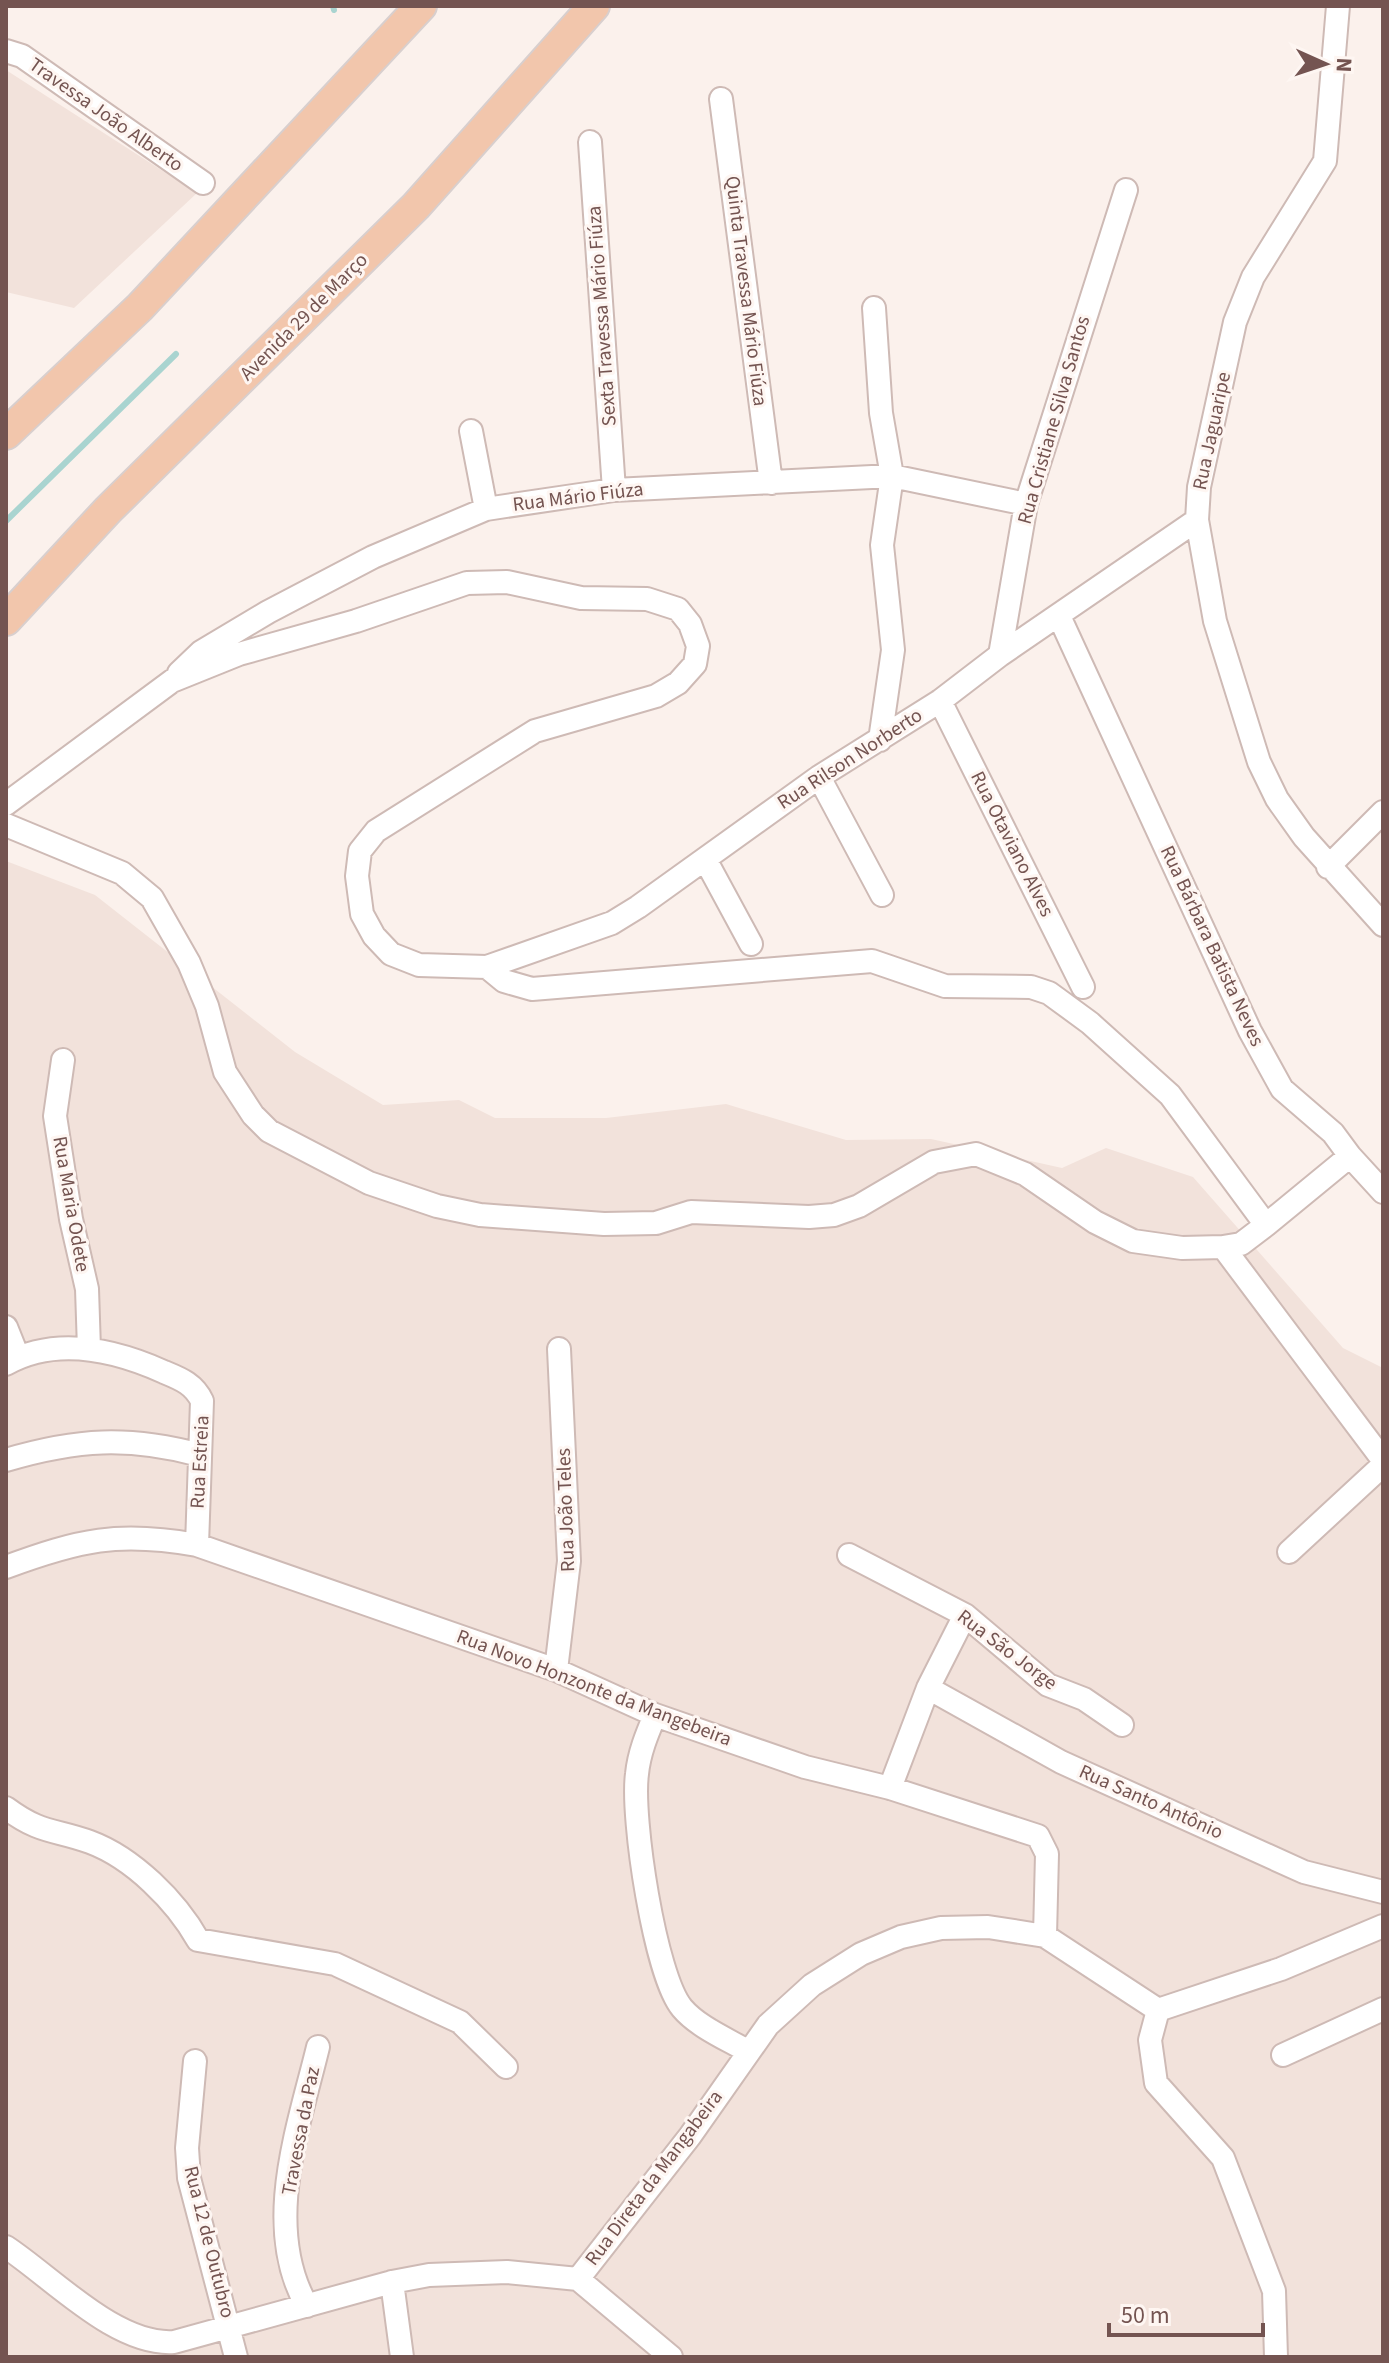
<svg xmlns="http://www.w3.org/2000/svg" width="1389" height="2363" viewBox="0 0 1389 2363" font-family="'Source Sans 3',sans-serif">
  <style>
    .residential { fill: #f2e2db }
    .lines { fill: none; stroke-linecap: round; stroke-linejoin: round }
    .stream { stroke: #a9d4d0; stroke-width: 6 }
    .minor-casing { stroke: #cebab5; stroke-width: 26 }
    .major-casing { stroke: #d8cfce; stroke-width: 34 }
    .minor { stroke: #fff; stroke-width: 22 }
    .major { stroke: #f2c6ac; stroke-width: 30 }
    .labels { text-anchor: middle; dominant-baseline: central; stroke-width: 6; stroke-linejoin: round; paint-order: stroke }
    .street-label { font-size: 20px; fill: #745451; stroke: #fef6f2 }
  </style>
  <rect width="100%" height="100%" fill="#fbf1ec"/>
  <!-- residential -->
  <path class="residential" d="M6,70L197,193L74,308L6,292Z
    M6,861L95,895L295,1052L383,1105L459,1100L495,1118H606L726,1104L846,1140L931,1139L1062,1168L1106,1148L1193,1177L1343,1348L1383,1368V2357H6Z"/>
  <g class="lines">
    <!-- stream -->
    <path class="stream" d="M333,6L334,10
      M6,521L176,354"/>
    <!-- minor casing -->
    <g class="minor-casing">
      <path id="minor" d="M1338,6L1325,161L1253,277L1235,322L1199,487L1197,520L1215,621L1259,762L1277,799L1304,837L1383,925
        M6,51L22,56L203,183
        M721,99L771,483
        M590,142L614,490
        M874,308L881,413L892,476L882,545L893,650L880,740
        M471,431L486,509
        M1059,616L1250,1031L1282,1089L1333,1133L1350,1156L1266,1225
        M1000,655L1026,504L1126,190
        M179,673L201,652L268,612L373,557L486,509L614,490L892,476L1026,504
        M940,701L1083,987
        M819,777L882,895
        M6,804L172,681L239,654L356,621L467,583L507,582L581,598L647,599L678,609L690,624L698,646L695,664L678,683L656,696L535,731L376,831L360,851L357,876L362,914L374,936L391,954L419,965L487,967L504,981L532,989L872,961L945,986L1031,987L1049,993L1090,1023L1170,1095L1266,1225L1241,1244L1223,1247L1182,1248L1133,1241L1095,1222L1025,1174L976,1154L934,1162L859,1206L834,1215L809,1217L691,1212L656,1223L604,1224L480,1215L437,1206L369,1183L269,1131L253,1115L225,1072L207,1006L189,963L152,898L122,873L6,825
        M705,859L751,944
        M1328,867L1383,812
        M487,967L612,923L638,907L819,777L940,701L1000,655L1197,520
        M63,1060L55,1116L71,1219L87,1289L89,1349
        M1350,1156L1383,1192
        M1223,1247L1383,1460
        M6,1327L18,1357
        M6,1364C56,1336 115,1350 164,1372C181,1379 194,1384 202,1401L197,1545
        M6,1460C77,1439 128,1436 200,1455
        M1289,1552L1383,1465
        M849,1555L965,1615L1048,1685L1084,1699L1122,1725
        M6,1567C79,1540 118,1531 197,1545L556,1670L655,1715L805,1767L890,1788L1038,1836L1047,1854L1045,1936
        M556,1670L569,1561L559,1349
        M928,1688L1061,1762L1304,1872L1383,1892
        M655,1715C647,1734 639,1753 637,1774C631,1817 655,1976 682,2008C698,2027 727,2039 749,2052
        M890,1788L928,1688L965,1615
        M6,1808C41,1834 54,1829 90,1842C133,1858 176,1901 198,1940L335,1964L460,2022L506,2067
        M1158,2010L1281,1969L1383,1926
        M1283,2055L1383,2009
        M195,2061L187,2148L189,2178L236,2357
        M6,2247C53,2278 116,2346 174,2342L392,2282L429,2275L507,2272L578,2279L690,2136L768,2025L812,1985L861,1954L901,1937L941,1928L988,1927L1045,1936L1158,2010L1150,2040L1156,2083L1223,2158L1274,2291L1276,2357
        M578,2279L671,2357
        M392,2282L402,2357
        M307,2306C262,2227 298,2129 318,2047"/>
    </g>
    <!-- major casing -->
    <g class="major-casing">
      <path id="major" d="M6,434L140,307L421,6
        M6,620L108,510L416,206L594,6"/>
    </g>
    <!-- minor -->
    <use href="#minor" class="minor"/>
    <!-- major -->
    <use href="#major" class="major"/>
  </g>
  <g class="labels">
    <!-- street labels -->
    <g class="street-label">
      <text transform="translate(106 115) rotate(35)">Travessa João Alberto</text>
      <text transform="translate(746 291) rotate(83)">Quinta Travessa Mário Fiúza</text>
      <text transform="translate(602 316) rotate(-94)">Sexta Travessa Mário Fiúza</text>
      <text transform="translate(304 317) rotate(-45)">Avenida 29 de Março</text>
      <text transform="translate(1054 420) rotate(-74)">Rua Cristiane Silva Santos</text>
      <text transform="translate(1212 431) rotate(-78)">Rua Jaguaripe</text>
      <text transform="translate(578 497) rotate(-7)">Rua Mário Fiúza</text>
      <text transform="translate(850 759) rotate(-33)">Rua Rilson Norberto</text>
      <text transform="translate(1012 844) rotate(63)">Rua Otaviano Alves</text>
      <text transform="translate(1212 946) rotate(65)">Rua Bárbara Batista Neves</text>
      <text transform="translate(71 1204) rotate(80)">Rua Maria Odete</text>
      <text transform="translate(200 1462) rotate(-87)">Rua Estreia</text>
      <text transform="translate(566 1510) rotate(-92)">Rua João Teles</text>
      <text transform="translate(1007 1650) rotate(37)">Rua São Jorge</text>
      <text transform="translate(594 1688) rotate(21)">Rua Novo Honzonte da Mangebeira</text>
      <text transform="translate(1151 1802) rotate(24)">Rua Santo Antônio</text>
      <text transform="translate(301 2131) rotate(-79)">Travessa da Paz</text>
      <text transform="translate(654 2178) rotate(-53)">Rua Direta da Mangabeira</text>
      <text transform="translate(209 2242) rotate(76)">Rua 12 de Outubro</text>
    </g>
  </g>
  <!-- border -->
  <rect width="1389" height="2363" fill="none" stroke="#745451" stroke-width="16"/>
  <!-- north arrow -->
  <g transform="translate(1325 64) rotate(93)" stroke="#fef6f2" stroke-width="6" paint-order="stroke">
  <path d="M0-6L14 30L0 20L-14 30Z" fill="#745451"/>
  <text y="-12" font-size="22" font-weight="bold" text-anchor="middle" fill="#745451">N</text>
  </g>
  <!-- scale -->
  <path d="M1109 2323v12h154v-12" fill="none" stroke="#745451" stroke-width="4"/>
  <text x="1121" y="2323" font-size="24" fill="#745451" stroke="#fef6f2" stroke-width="6" paint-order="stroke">50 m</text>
</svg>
